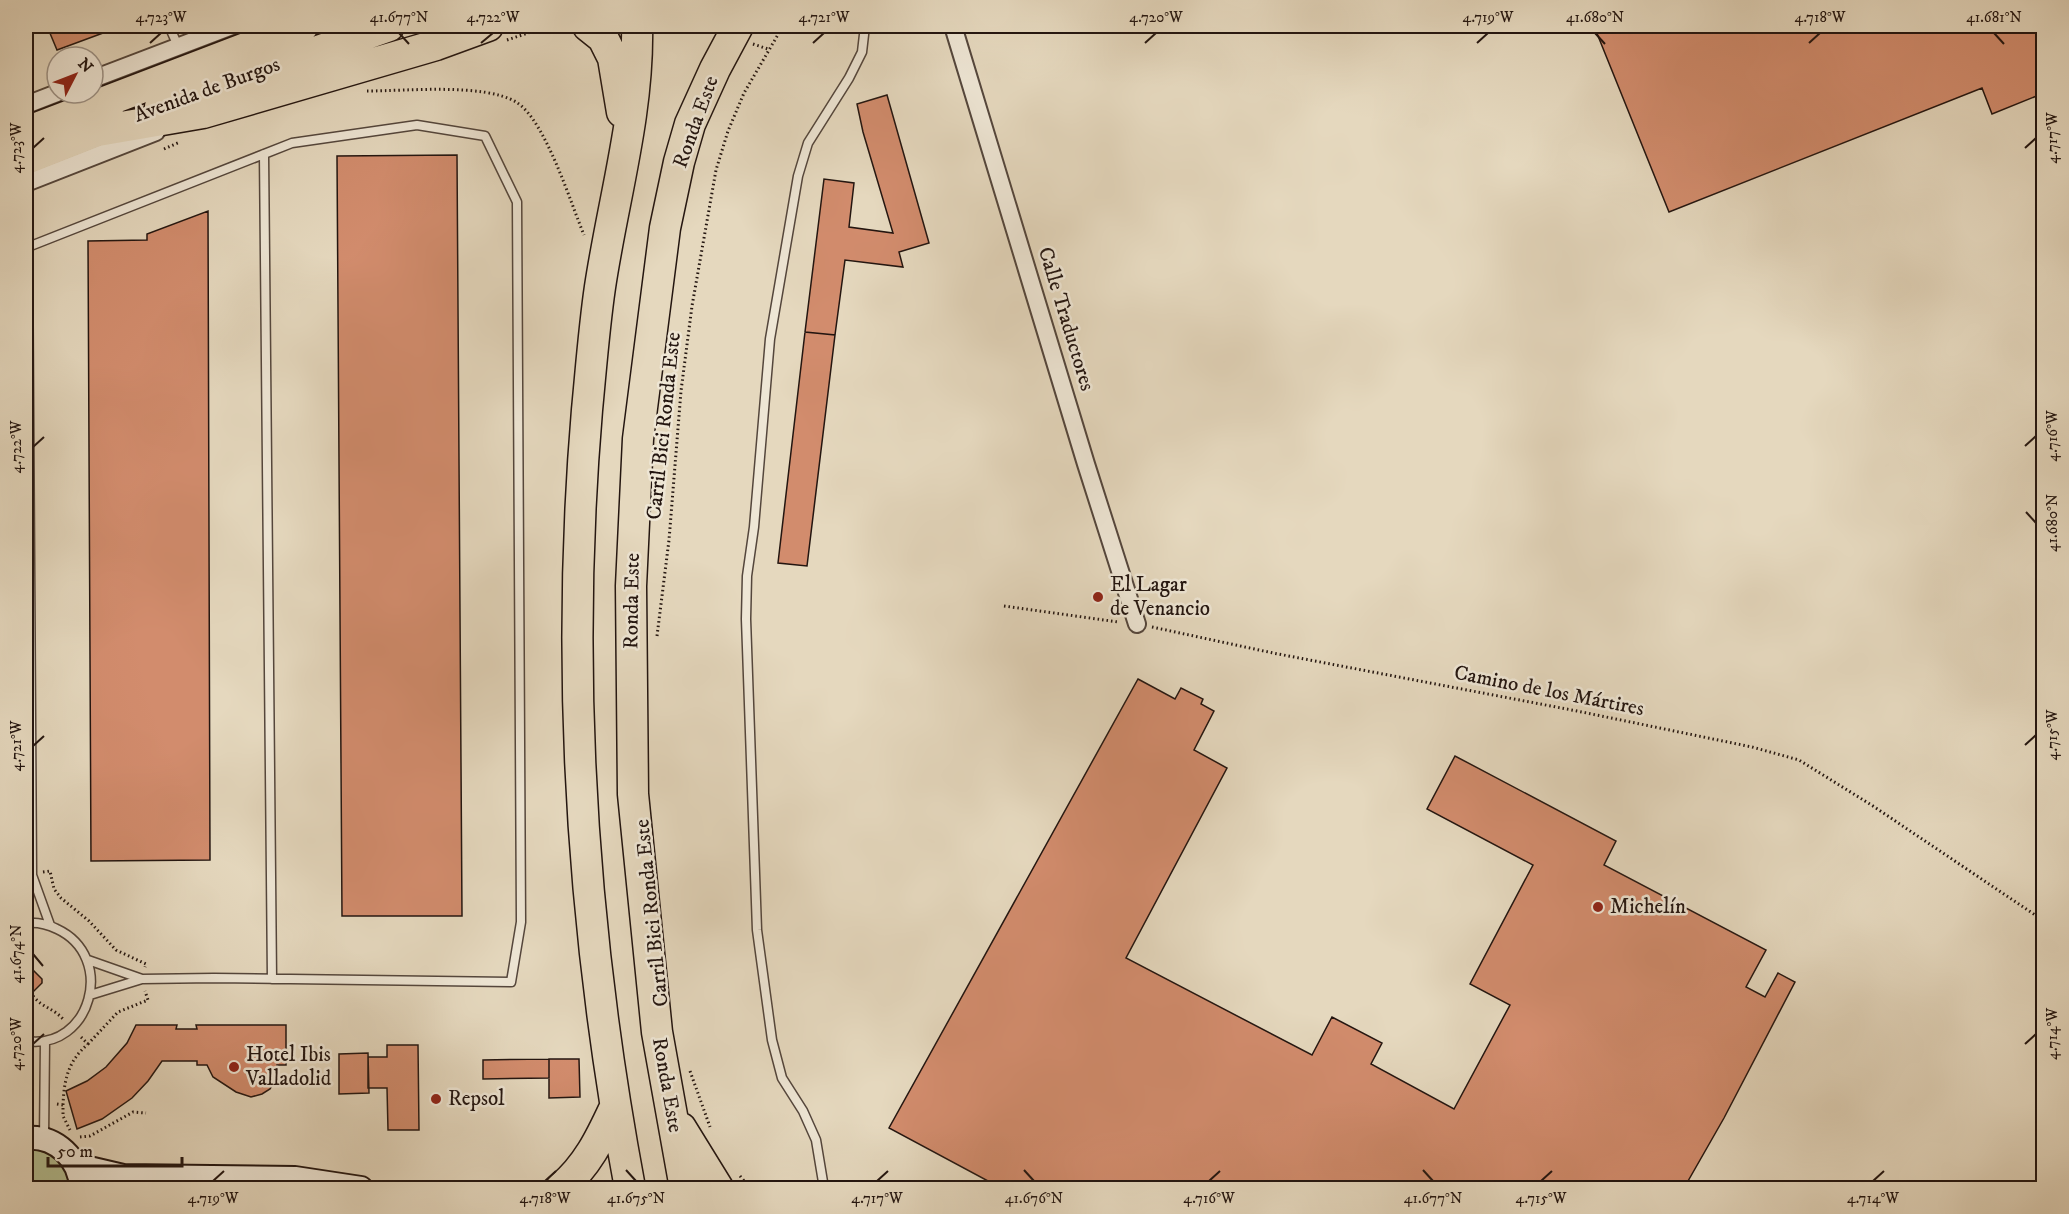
<svg xmlns="http://www.w3.org/2000/svg" width="2069" height="1214" viewBox="0 0 2069 1214" font-family="'IM FELL DW Pica',serif">
  <style>
    .green { fill: #b4bf92; stroke: #6c6a51; stroke-width: 1.5 }
    .building { fill: #d28c6d; stroke: #231510; stroke-width: 1.5 }
    .lines { fill: none; stroke-linecap: round; stroke-linejoin: round }
    .lane-casing { stroke: #54463c; stroke-width: 11 }
    .street-casing { stroke: #54463c; stroke-width: 20 }
    .secondary-casing { stroke: #231510; stroke-width: 26 }
    .highway-casing { stroke: #231510; stroke-width: 33 }
    .path { stroke: #231510; stroke-width: 3; stroke-dasharray: 1.5 3; stroke-linecap: butt }
    .lane { stroke: #eee6d5; stroke-width: 8 }
    .street { stroke: #eee6d5; stroke-width: 16 }
    .secondary { stroke: #eee6d5; stroke-width: 22 }
    .highway { stroke: #e5d8be; stroke-width: 30 }
    .ticks { fill: none; stroke: #231510; stroke-width: 2 }
    .poi-dot { fill: #8f2418; stroke: #eee6d5; stroke-width: 2 }
    .labels { text-anchor: middle; dominant-baseline: central; stroke-width: 5; stroke-linejoin: round; paint-order: stroke }
    .street-label { font-size: 21px; fill: #231510; stroke: #eee6d5 }
    .poi-label { font-size: 21px; fill: #231510; stroke: #eee6d5; text-anchor: start }
    .neatline { fill: none; stroke: #231510; stroke-width: 2 }
    .ticks-label { font-size: 15px; text-anchor: middle; fill: #231510 }
  </style>
  <rect width="100%" height="100%" fill="#e5d8be"/>
  <filter id="stains"><feTurbulence type="fractalNoise" baseFrequency=".00333" numOctaves="4"/><feColorMatrix values="0 0 0 0 .2 0 0 0 0 .09 0 0 0 0 .02 0 0 0 .5 -.17"/></filter>
  <radialGradient id="worn" r=".72"><stop offset=".6" stop-color="#630" stop-opacity="0"/><stop offset="1" stop-color="#630" stop-opacity=".3"/></radialGradient>
  <!-- green -->
  <path class="green" d="M35,1150C61,1154 65,1166 71,1188H26V1151Z"/>
  <!-- building -->
  <path class="building" d="M47,26H122L57,50Z
    M1594,26H2044V93L1992,114L1982,88L1669,212Z
    M887,95L929,243L899,252L903,267L845,260L835,335L805,332L824,179L854,183L849,227L893,233L863,132L857,104Z
    M457,155L462,916H342L337,156Z
    M208,211L210,860L91,861L88,241L147,240V234Z
    M805,332L835,335L807,566L778,563Z
    M1138,679L1175,699L1181,688L1203,699L1201,704L1214,711L1194,750L1227,768L1126,958L1312,1055L1332,1017L1382,1043L1371,1064L1454,1109L1510,1005L1470,984L1533,865L1427,809L1455,756L1616,841L1604,865L1766,950L1746,987L1765,997L1778,973L1795,982L1724,1118L1684,1188H1001L889,1128Z
    M27,969H32L42,979V983L32,993L26,991V971Z
    M136,1025H177L176,1029H197L196,1025H286V1065H277L276,1079L270,1089L262,1094L251,1097L236,1092L213,1077L207,1065H197V1061H162L148,1081L132,1098L102,1119L77,1129L66,1091L87,1081L106,1067L127,1043Z
    M387,1045H418L419,1130H388L387,1088H368V1057H387Z
    M368,1053L369,1093L339,1094V1054Z
    M549,1059H579L580,1097L549,1098Z
    M549,1059V1078L483,1079V1060Z"/>
  <g class="lines">
    <!-- lane casing -->
    <g class="lane-casing">
      <path id="lane" d="M169,26L178,46
        M264,154L272,979
        M26,892L31,876
        M26,923C36,922 47,924 57,929C117,957 91,1051 26,1041
        M50,925L32,875L28,247L292,143L417,125L485,136L517,202L521,922L511,982L214,978L142,979L90,995
        M88,960L142,979
        M44,1139L45,1041
        M824,1188L816,1140L803,1111L782,1078L772,1040L757,930L746,619L747,576L754,527L770,339L798,176L808,143L849,78L862,52L865,26"/>
    </g>
    <!-- street casing -->
    <g class="street-casing">
      <path id="street" d="M953,26L1086,464L1137,624
        M93,79L232,26
        M26,105L57,93
        M26,183L156,132"/>
    </g>
    <!-- secondary casing -->
    <g class="secondary-casing">
      <path id="secondary" d="M26,1138C56,1135 80,1159 81,1188
        M76,1165L123,1176L295,1178L361,1188"/>
    </g>
    <!-- highway casing -->
    <g class="highway-casing">
      <path id="highway" d="M588,26L603,38L613,58L622,112
        M160,107L389,26
        M98,131L203,113L436,45L488,26
        M26,132L303,26
        M26,159L115,124
        M681,1128L718,1188
        M561,1188C587,1166 600,1139 614,1109
        M630,1188C582,932 565,670 587,410C591,369 594,328 600,287C613,200 639,114 637,26
        M685,1188L657,1032L633,794L631,586L638,439L665,228L679,162L690,124L715,69L738,26"/>
    </g>
    <!-- path -->
    <path class="path" d="M670,26L710,30
      M507,40L543,28L567,33
      M753,44L768,49
      M367,91C407,91 484,83 516,102C545,119 571,204 584,235
      M164,149L180,142
      M1004,606L1118,622
      M1152,627L1273,653L1577,711L1752,747L1799,760L1873,806L2044,921
      M657,636L669,540L681,391L692,306L716,170L728,131L744,93L783,26
      M43,872L50,871L54,889L61,898L89,921L116,950L146,964L145,967
      M33,996C43,1008 53,1008 63,1019
      M88,1044L118,1012L148,1000L145,991
      M690,1071L710,1127
      M57,1104L63,1105V1116L70,1130
      M63,1105C64,1080 68,1061 88,1044L79,1035
      M80,1137L90,1136L133,1112L146,1113
      M740,1176L750,1188"/>
    <!-- lane -->
    <use href="#lane" class="lane"/>
    <!-- street -->
    <use href="#street" class="street"/>
    <!-- secondary -->
    <use href="#secondary" class="secondary"/>
    <!-- highway -->
    <use href="#highway" class="highway"/>
  </g>
  <!-- ticks -->
  <path class="ticks" d="M399,33L409,44M1595,33L1605,44M1994,33L2004,44M150,43L161,33M481,43L493,33M813,43L824,33M1145,43L1156,33M1477,43L1488,33M1809,43L1820,33M33,148L44,138M2025,148L2036,138M2025,446L2036,436M33,447L44,437M2026,512L2036,523M2025,745L2036,735M33,746L44,736M33,954L43,966M33,1044L44,1034M2025,1044L2036,1034M626,1170L636,1181M1024,1170L1034,1181M1423,1170L1433,1181M213,1181L224,1171M545,1181L556,1171M877,1181L888,1171M1209,1181L1220,1171M1541,1181L1552,1171M1873,1181L1884,1171"/>
  <!-- markers -->
  <g class="poi-dot">
    <circle cx="1098" cy="597" r="6"/>
    <circle cx="1598" cy="907" r="6"/>
    <circle cx="234" cy="1067" r="6"/>
    <circle cx="436" cy="1099" r="6"/>
  </g>
  <g class="labels">
    <!-- street labels -->
    <g class="street-label">
      <text transform="translate(207 90) rotate(-20)">Avenida de Burgos</text>
      <text transform="translate(696 122) rotate(-70)">Ronda Este</text>
      <text transform="translate(1066 319) rotate(73)">Calle Traductores</text>
      <text transform="translate(664 426) rotate(-84)">Carril Bici Ronda Este</text>
      <text transform="translate(632 601) rotate(-89)">Ronda Este</text>
      <text transform="translate(1549 691) rotate(11)">Camino de los Mártires</text>
      <text transform="translate(652 913) rotate(-96)">Carril Bici Ronda Este</text>
      <text transform="translate(667 1085) rotate(80)">Ronda Este</text>
    </g>
    <!-- poi labels -->
    <g class="poi-label">
      <text x="1110" y="585">El Lagar<tspan x="1110" dy="24">de Venancio</tspan></text>
      <text x="1610" y="907">Michelín</text>
      <text x="246" y="1055">Hotel Ibis<tspan x="246" dy="24">Valladolid</tspan></text>
      <text x="448" y="1099">Repsol</text>
    </g>
  </g>
  <!-- margin -->
  <rect width="2069" height="1214" fill="none" stroke="#e5d8be" stroke-width="66"/>
  <!-- north arrow -->
  <g transform="translate(75 75) rotate(48)"><circle r="28" fill="#eee6d5" stroke="#9d9286" stroke-width="1.5"/>
  <path d="M0-4.5L10 22L0 15L-10 22Z" fill="#8f2418"/>
  <text y="-9" font-size="16" font-weight="bold" text-anchor="middle" fill="#231510">N</text>
  </g>
  <!-- scale -->
  <path d="M48 1157v9h134v-9" fill="none" stroke="#231510" stroke-width="3"/>
  <text x="57" y="1157" font-size="18" fill="#231510" stroke="#eee6d5" stroke-width="4.5" paint-order="stroke">50 m</text>
  <rect x="33" y="33" width="2003" height="1148" class="neatline"/>
  <g class="ticks-label">
    <text x="161" y="22">4.723°W</text>
    <text x="399" y="22">41.677°N</text>
    <text x="493" y="22">4.722°W</text>
    <text x="824" y="22">4.721°W</text>
    <text x="1156" y="22">4.720°W</text>
    <text x="1488" y="22">4.719°W</text>
    <text x="1595" y="22">41.680°N</text>
    <text x="1820" y="22">4.718°W</text>
    <text x="1994" y="22">41.681°N</text>
    <text transform="translate(2052 138) rotate(-90)" y="5">4.717°W</text>
    <text transform="translate(16 148) rotate(-90)" y="5">4.723°W</text>
    <text transform="translate(2052 436) rotate(-90)" y="5">4.716°W</text>
    <text transform="translate(16 447) rotate(-90)" y="5">4.722°W</text>
    <text transform="translate(2052 523) rotate(-90)" y="5">41.680°N</text>
    <text transform="translate(2052 735) rotate(-90)" y="5">4.715°W</text>
    <text transform="translate(16 746) rotate(-90)" y="5">4.721°W</text>
    <text transform="translate(16 954) rotate(-90)" y="5">41.674°N</text>
    <text transform="translate(2052 1034) rotate(-90)" y="5">4.714°W</text>
    <text transform="translate(16 1044) rotate(-90)" y="5">4.720°W</text>
    <text x="213" y="1203">4.719°W</text>
    <text x="545" y="1203">4.718°W</text>
    <text x="636" y="1203">41.675°N</text>
    <text x="877" y="1203">4.717°W</text>
    <text x="1034" y="1203">41.676°N</text>
    <text x="1209" y="1203">4.716°W</text>
    <text x="1433" y="1203">41.677°N</text>
    <text x="1541" y="1203">4.715°W</text>
    <text x="1873" y="1203">4.714°W</text>
  </g>
  <rect width="100%" height="100%" filter="url(#stains)"/>
  <rect width="100%" height="100%" fill="url(#worn)"/>
</svg>
